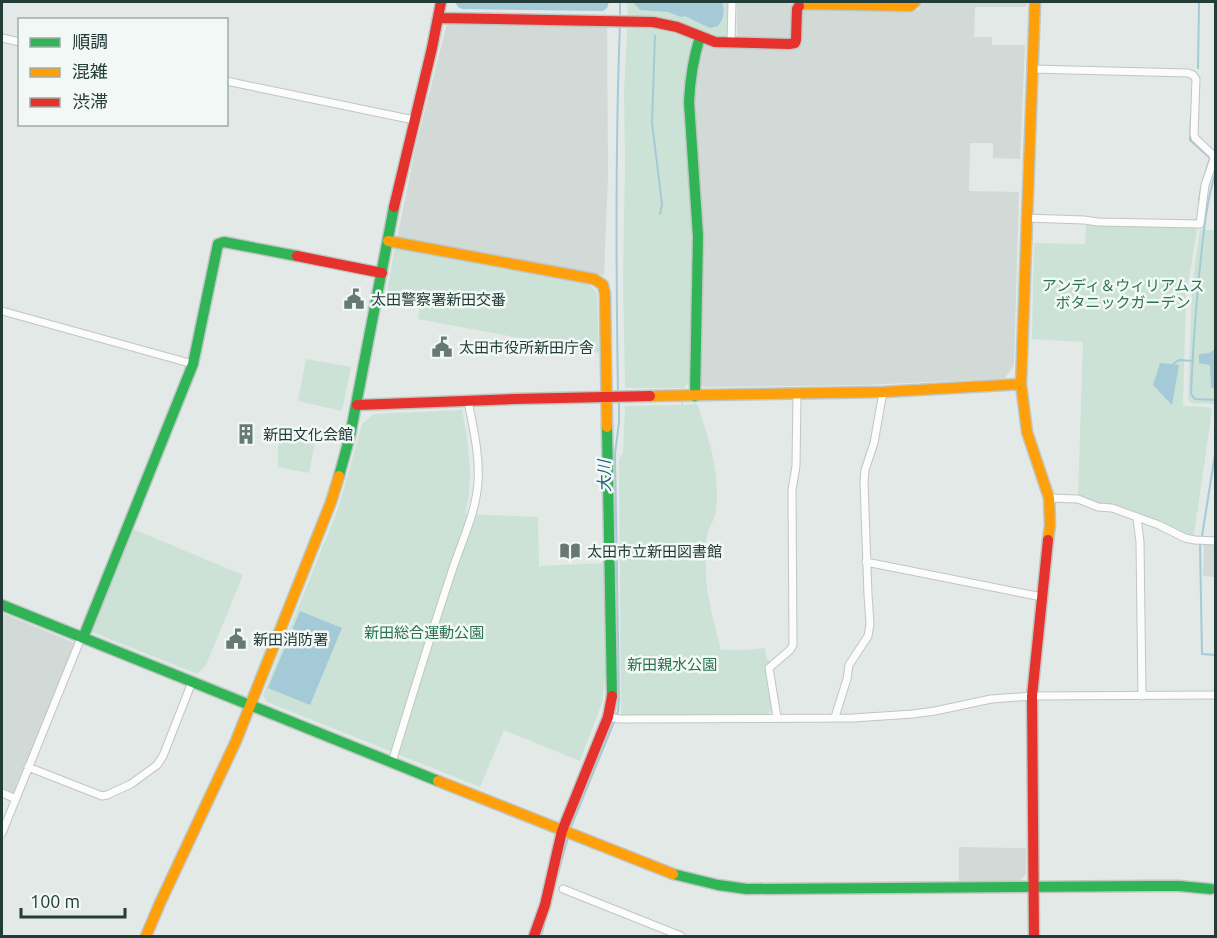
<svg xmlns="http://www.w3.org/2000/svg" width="1217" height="938" viewBox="0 0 1217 938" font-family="Ubuntu,'Noto Sans JP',sans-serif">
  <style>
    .built { fill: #d1dad7 }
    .green { fill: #cce2d6 }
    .water { fill: #a4c9d7 }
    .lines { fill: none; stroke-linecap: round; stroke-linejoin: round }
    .stream { stroke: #a4c9d7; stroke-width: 2 }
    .street-casing { stroke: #c0c6c4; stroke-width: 9 }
    .fast-casing { stroke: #bfc7c5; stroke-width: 13 }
    .slow-casing { stroke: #bfc7c5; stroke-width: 13 }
    .jam-casing { stroke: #bfc7c5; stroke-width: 13 }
    .street { stroke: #fbfcfb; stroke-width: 7 }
    .fast { stroke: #30b455; stroke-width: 10 }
    .slow { stroke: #ff9f0a; stroke-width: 10 }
    .jam { stroke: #e5322d; stroke-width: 10 }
    .labels { text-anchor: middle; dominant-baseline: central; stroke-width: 5; stroke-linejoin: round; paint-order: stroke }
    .park-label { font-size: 15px; fill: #2c7251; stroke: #f1f8f5 }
    .poi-label { font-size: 15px; fill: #223c38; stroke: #f1f8f5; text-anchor: start }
    .water-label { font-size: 16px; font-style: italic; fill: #1c5b77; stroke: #f1f8f5 }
  </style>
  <rect width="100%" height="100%" fill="#e3e9e7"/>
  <!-- built -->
  <path class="built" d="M737,2H798L793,36L788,39L741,38L737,34Z
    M919,2H1027L1026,7H975L974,37H992V45H1025L1020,159L993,158V143H970L969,191L1019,192L1014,365L1005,378L994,379L864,385L704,387L701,384L702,300L693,103L694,76L700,46L706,43L729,47L800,48L801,12L805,8L919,10Z
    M447,24L607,26L608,175L604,275L399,237L398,234L416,145Z
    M1204,543H1215V577L1203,576Z
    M2,613L75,643L14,793L2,788Z
    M959,847L1026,848V874L1019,881H959Z"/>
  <!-- green -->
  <path class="green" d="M627,2H728V35L724,38C706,35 691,26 673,21C660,17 644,16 630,16L671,29L691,39L693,42L688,63L684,106L693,213V327L690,346L689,383L683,388V405L697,404C710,441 720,472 716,511C715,520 710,524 708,532C705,542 706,559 706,569C705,593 715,625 721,650H747L765,648L766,657L770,663L766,667L772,710L768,714L621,716L619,459L623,453L625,406L681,405V388H625L623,274L625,165L624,91L628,16Z
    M1086,224L1098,226L1194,227L1197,230L1186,296L1183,406L1208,407L1211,409L1212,411L1194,534L1191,536L1157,520L1137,515L1112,505L1098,504L1078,496L1083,342L1032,339L1034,243L1085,244Z
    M1200,230H1215V404L1191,403L1188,399L1192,287Z
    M395,247L589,284L597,293L599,353L418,319L421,300L387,292Z
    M306,359L351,367L342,411L298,401Z
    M462,410C469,446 474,479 465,514L538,517L539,566L606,563L607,609L605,677L602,703L580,761L504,730L480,787L267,702L263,695L339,506L362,424L374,414Z
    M282,426L317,432L309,473L278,467V447Z
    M133,529L243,575L206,665L197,674L92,632Z"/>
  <!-- water -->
  <path class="water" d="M455,2H609L607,8L603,11L462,9L458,7Z
    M633,2H722C725,10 724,19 718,26L710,28L685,16L681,17L668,12L640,10Z
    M1215,349V389L1211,387L1210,365L1199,363V354L1209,353Z
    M1160,363L1179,365L1172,405L1153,385Z
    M300,611L342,628L310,705L268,688Z"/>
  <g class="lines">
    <!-- stream -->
    <path class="stream" d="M620,2V17
      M655,36L652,123L662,204L660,214
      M1198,68L1199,2
      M1191,116L1190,140L1210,158L1205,174
      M1216,171C1207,199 1204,228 1201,257C1196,302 1193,348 1191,394L1195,399L1216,400
      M1199,200L1201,188
      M1173,364L1179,360L1193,361
      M618,395C616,271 615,148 620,25
      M1202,536L1216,448
      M1200,545L1202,654L1216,655
      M570,829L614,722L618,711L619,699L615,454L619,422V400
      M541,936L568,837"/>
    <!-- street casing -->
    <g class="street-casing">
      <path id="street" d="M2,38L20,42
        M731,43L732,2
        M226,81L414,120
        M1026,218L1084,220L1098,222L1200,224L1205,185L1214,159L1213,155L1195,138L1194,134L1196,79L1193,75L1188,73L1031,69
        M2,311L193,364
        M1049,498L1078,499L1098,507L1112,508L1159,525L1185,538L1195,540L1216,541
        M1137,518L1140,542L1142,696
        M866,562L1042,597
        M608,717L619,719L853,718L913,714L935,711L991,699L1032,696L1216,695
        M777,717L769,668L790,650L793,645L792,490L796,466L797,395
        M835,717L847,679L849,665L868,636L870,624L868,595L864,482L865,470L874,443L883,392
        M392,762C411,700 430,637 451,574C460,545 476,514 478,482C480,456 473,427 468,401
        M28,767L102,796L107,795L131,784L157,765L163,756L192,682
        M2,793L16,799
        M2,833L81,638
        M563,889L681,936"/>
    </g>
    <!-- fast casing -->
    <g class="fast-casing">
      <path id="fast" d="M695,396L698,236L689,102C690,79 693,59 700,37
        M607,427L612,696
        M339,476L350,436L394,207
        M2,605L438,781
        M83,638L193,364L218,244L224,242L297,256
        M673,874L718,885L747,889L1152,886H1179L1211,889"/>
    </g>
    <!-- slow casing -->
    <g class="slow-casing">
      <path id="slow" d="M1035,2L1021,384L1027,432L1049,498L1050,525L1048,540
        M799,6L804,4L910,6L915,2
        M388,241L594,279L603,285L605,294L607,427
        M650,396L883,392L1021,384
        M438,781L673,874
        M146,936L160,903L236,741L331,502L339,476"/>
    </g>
    <!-- jam casing -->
    <g class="jam-casing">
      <path id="jam" d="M439,18L653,22L677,27L715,42L789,44L795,43L796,40L797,9L799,6
        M394,207L432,48L441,2
        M297,256L382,273
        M357,405L514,399L650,396
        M534,936L545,905L562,831L608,717L612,696
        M1034,936L1032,696L1048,540"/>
    </g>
    <!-- street -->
    <use href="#street" class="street"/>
    <!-- fast -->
    <use href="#fast" class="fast"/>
    <!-- slow -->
    <use href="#slow" class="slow"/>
    <!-- jam -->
    <use href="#jam" class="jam"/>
  </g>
  <!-- icons -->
  <defs>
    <g id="civic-bare" transform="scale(1.62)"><path d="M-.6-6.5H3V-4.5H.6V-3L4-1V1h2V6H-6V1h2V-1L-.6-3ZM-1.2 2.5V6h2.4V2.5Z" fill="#667975" stroke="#f1f8f5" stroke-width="2.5" paint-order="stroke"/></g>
    <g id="building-bare" transform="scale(1.62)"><path d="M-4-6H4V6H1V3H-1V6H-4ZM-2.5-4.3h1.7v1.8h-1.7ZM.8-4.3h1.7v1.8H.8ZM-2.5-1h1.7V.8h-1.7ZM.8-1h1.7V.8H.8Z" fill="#667975" stroke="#f1f8f5" stroke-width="2.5" paint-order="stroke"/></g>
    <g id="library-bare" transform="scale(1.62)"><path d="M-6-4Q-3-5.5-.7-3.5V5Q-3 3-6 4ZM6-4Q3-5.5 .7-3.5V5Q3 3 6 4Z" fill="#667975" stroke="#f1f8f5" stroke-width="2.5" paint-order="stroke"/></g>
  </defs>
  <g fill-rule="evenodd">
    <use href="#civic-bare" x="354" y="299"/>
    <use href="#civic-bare" x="442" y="347"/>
    <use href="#building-bare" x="246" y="434"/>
    <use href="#library-bare" x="570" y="551"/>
    <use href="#civic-bare" x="236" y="639"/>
  </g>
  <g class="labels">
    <!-- park labels -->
    <g class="park-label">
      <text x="1123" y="285">アンディ＆ウィリアムス<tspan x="1123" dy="17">ボタニックガーデン</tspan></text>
      <text x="424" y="632">新田総合運動公園</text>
      <text x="672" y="664">新田親水公園</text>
    </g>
    <!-- poi labels -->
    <g class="poi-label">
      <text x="371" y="299">太田警察署新田交番</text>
      <text x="459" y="347">太田市役所新田庁舎</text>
      <text x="263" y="434">新田文化会館</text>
      <text x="587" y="551">太田市立新田図書館</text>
      <text x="253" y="639">新田消防署</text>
    </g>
    <!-- water labels -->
    <g class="water-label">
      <text transform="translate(604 476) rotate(-91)">大川</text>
    </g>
  </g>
  <!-- border -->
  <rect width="1217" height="938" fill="none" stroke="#223c38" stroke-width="6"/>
  <!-- legend -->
  <rect x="18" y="18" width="210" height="108" fill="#f1f8f5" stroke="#9eada9" stroke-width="1.5"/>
  <rect x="30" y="38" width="30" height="9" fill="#30b455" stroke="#9eada9" stroke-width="1.5"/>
  <text x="72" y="48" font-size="18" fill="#223c38">順調</text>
  <rect x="30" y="68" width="30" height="9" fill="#ff9f0a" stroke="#9eada9" stroke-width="1.5"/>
  <text x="72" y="78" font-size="18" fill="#223c38">混雑</text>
  <rect x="30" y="98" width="30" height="9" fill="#e5322d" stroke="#9eada9" stroke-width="1.5"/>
  <text x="72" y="108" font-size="18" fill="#223c38">渋滞</text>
  <!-- scale -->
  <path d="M21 908v9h104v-9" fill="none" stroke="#223c38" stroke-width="3"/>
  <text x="30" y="908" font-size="18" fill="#223c38" stroke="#f1f8f5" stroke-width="4.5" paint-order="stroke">100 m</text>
</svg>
